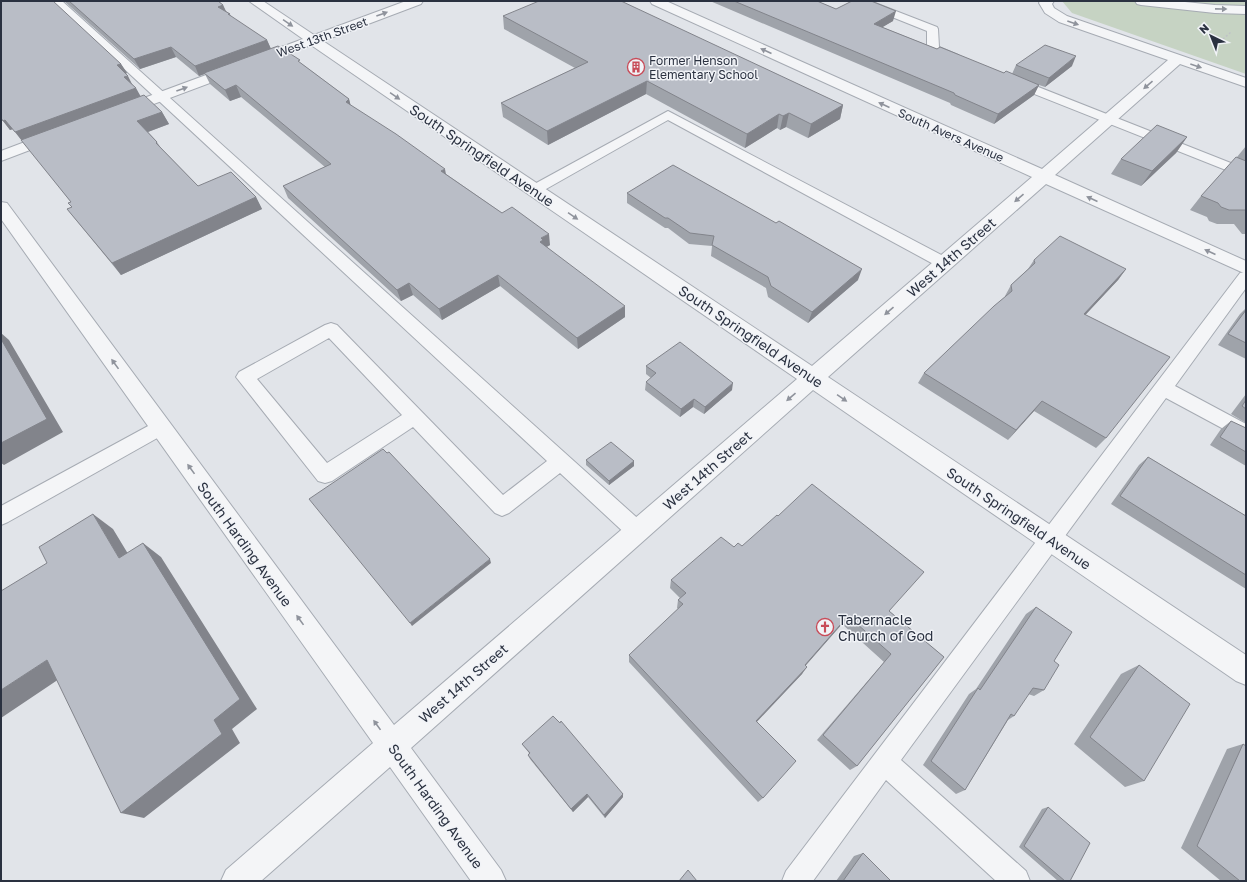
<svg xmlns="http://www.w3.org/2000/svg" width="1247" height="882" viewBox="0 0 1247 882" font-family="'Golos Text',sans-serif">
  <style>
    .green { fill: #c6d3c3 }
    .lines { fill: none; stroke-linecap: round; stroke-linejoin: round }
    .service-casing { stroke: #a6abb3; stroke-width: 2 }
    .minor-casing { stroke: #a6abb3; stroke-width: 2 }
    .tertiary-casing { stroke: #a6abb3; stroke-width: 2 }
    .path { stroke: #bfc2c7; stroke-width: 1.5; stroke-dasharray: 2 2; stroke-linecap: butt }
    .service { fill: #f4f5f7; fill-rule: evenodd }
    .minor { fill: #f4f5f7; fill-rule: evenodd }
    .tertiary { fill: #f4f5f7; fill-rule: evenodd }
    .wall { fill: #9fa3aa }
    .shaded-wall { fill: #82848b }
    .building { fill: #b9bdc6; stroke: #82848b }
    .oneway { fill: #8f939c }
    .labels { text-anchor: middle; dominant-baseline: central; stroke-width: 3; stroke-linejoin: round; paint-order: stroke }
    .far-street-label { font-size: 12px; fill: #2a3140; stroke: #f1f3f7 }
    .far-poi-label { font-size: 12px; fill: #2a3140; stroke: #f1f3f7; text-anchor: start }
    .street-label { font-size: 14px; fill: #2a3140; stroke: #f1f3f7 }
    .poi-label { font-size: 14px; fill: #2a3140; stroke: #f1f3f7; text-anchor: start }
  </style>
  <rect width="100%" height="100%" fill="#e1e4e9"/>
  <!-- green -->
  <path class="green" d="M1062,1H1246V74L1072,13Z"/>
  <g class="lines">
    <!-- service casing -->
    <g class="service-casing">
      <path id="service" d="M51,1H62L644,524L647,531L644,538L637,540L630,538L560,473L509,513L502,516L495,513L413,427L332,481L325,483L318,481L236,377L239,372L325,325L331,323L337,325L503,495L547,461ZM329,338L402,415L327,463L257,379Z
        M856,1H870L937,27L938,29L939,47L958,55L960,57L958,59L954,60L929,51L927,49V31L857,3Z
        M1013,77L1246,169V178L1009,84L1007,81L1009,78Z
        M668,111L949,259L952,263L949,267L944,268L939,267L668,120L539,193L534,194L529,193L527,190L529,187Z
        M1246,272V288L1175,386L1246,424V441L1166,398L901,760L1026,871L1030,881H996L886,780L813,881H782L786,871L1240,273Z
        M161,419L168,422L170,427L168,432L8,522L1,525V506Z"/>
    </g>
    <!-- minor casing -->
    <g class="minor-casing">
      <path id="minor" d="M249,1H263L314,35L406,1H423L421,4L323,41L812,366L1032,177L652,4L650,1H666L1042,169L1168,60L1059,22L1045,13L1039,3L1040,1H1054L1052,4L1054,8L1067,16L1246,78V87L1180,64L1055,175L1246,261V274L1046,184L828,377L1246,655V685L1236,681L813,390L411,748L501,870L506,881H471L390,767L261,881H221L226,870L373,743L1,219V202L7,203L394,725L797,379L311,45L127,114L122,115L117,114L115,111L117,108L303,39Z
        M54,131L59,133L62,136L59,139L1,161V151Z"/>
    </g>
    <!-- tertiary casing -->
    <g class="tertiary-casing">
      <path id="tertiary" d="M1135,1H1175L1215,5L1246,6V14L1215,13L1141,5L1137,4Z"/>
    </g>
    <!-- path -->
    <path class="path" d="M1214,47L1231,32"/>
    <!-- service -->
    <use href="#service" class="service"/>
    <!-- minor -->
    <use href="#minor" class="minor"/>
    <!-- tertiary -->
    <use href="#tertiary" class="tertiary"/>
  </g>
  <!-- wall -->
  <path class="wall" d="M64,1H218L223,5L226,11L230,14L231,17L267,40L271,49L302,64L349,99L350,105L446,174L502,213L550,245L547,247L625,317L578,349L500,286L442,320L413,295L401,301L288,198L283,186L325,167L241,97L230,101L210,84L205,74L199,76L176,57L140,69Z
    M710,1H817L836,9L893,21L882,27L937,49L1004,73L1012,74L1016,65L1072,66L1045,87L1039,85L1034,95L994,124L951,105L950,103Z
    M503,16L843,105L840,119L808,138L786,127L780,130L777,128L745,148L646,94L548,145L503,117L501,103L575,68L504,29Z
    M121,64L127,73L125,74L140,96L162,112L169,124L148,132L157,142L161,148L198,186L256,197L262,209L121,275L67,209L72,207L71,202L13,129L10,130L1,118Z
    M1187,137L1176,153L1141,186L1111,174L1121,159Z
    M1246,146V234H1242L1234,224H1217L1209,221L1207,217L1190,210L1201,196L1237,157Z
    M627,193L858,280L808,323L768,297L766,288L711,256L712,246L689,244L668,228H665L627,203Z
    M1034,260L1126,269L1118,280L1085,315L1106,438L1096,448L1034,411L1008,440L918,383L924,373L1005,297V296L1011,285L1028,269Z
    M1246,308V359L1218,345L1240,314Z
    M646,366L732,390L704,414L693,407L680,417L645,390L646,382L651,378L646,374Z
    M1246,394V423L1231,414Z
    M1231,421L1246,428V466L1210,445L1221,429Z
    M1148,457L1246,516V589L1111,504L1139,465Z
    M586,460L634,461V466L609,485L586,465Z
    M742,546L889,611L944,657L857,766L850,770L817,740L884,662L842,624L805,666L802,674L757,721L763,798L758,802L629,662V655L678,609L677,608L678,600L680,598L670,588L671,580L734,547Z
    M1036,607L1054,661L1044,690L1034,696L1028,694L1014,716L1008,720L965,790L956,794L923,765L969,694L976,689L1026,614Z
    M1139,665L1144,781L1125,787L1074,744L1121,674Z
    M522,744L623,794V797L605,818L588,797L573,812L530,759L528,755L529,753Z
    M1243,744L1246,881H1221L1181,848L1227,749Z
    M1048,807L1070,881H1058L1019,847L1042,809Z
    M863,853L891,881H836L854,856Z"/>
  <!-- shaded-wall -->
  <path class="shaded-wall" d="M223,5L227,14L218,7Z
    M896,11L893,21L871,34L874,24Z
    M267,40L271,49L199,76L195,66Z
    M171,47L176,57L140,69L134,59Z
    M1076,56L1072,66L1045,87L1049,78Z
    M121,64L127,73L123,75L117,65Z
    M128,76L133,86L124,77Z
    M647,81L646,94L548,145L547,131Z
    M236,85L241,97L230,101L225,90Z
    M1039,85L1034,95L994,124L998,114Z
    M136,88L141,97L22,141L15,132Z
    M349,99L352,110L346,102Z
    M843,105L840,119L808,138L811,124Z
    M162,112L169,124L145,133L137,121Z
    M789,113L786,127L780,130L783,116Z
    M779,114L777,128L745,148L747,134Z
    M5,120L13,129L10,130L3,121Z
    M1187,137L1176,153L1141,186L1152,171Z
    M445,169L447,180L441,171Z
    M256,197L262,209L121,275L112,263Z
    M549,234L550,245L544,248L540,242L541,238Z
    M862,269L858,280L808,323L812,312Z
    M1126,269L1118,280L1076,325L1084,314Z
    M498,275L500,286L442,320L439,309Z
    M409,283L413,295L401,301L397,290Z
    M625,306V317L578,349L577,338Z
    M1,333L9,340L63,432L4,465L1,463Z
    M733,383L732,390L704,414L705,407Z
    M694,399L693,407L680,417L681,409Z
    M1042,401L1034,411L1008,440L1016,430Z
    M634,461V466L609,485V481Z
    M93,514L113,529L139,572L119,558Z
    M143,543L161,557L257,709L232,729L240,743L144,818L121,813L214,720Z
    M490,559L491,563L412,626L410,623Z
    M848,616L842,624L800,672L805,665Z
    M47,660L71,671L1,718V690Z
    M807,667L802,674L753,726L756,721Z
    M587,794L588,797L573,812L571,809Z
    M623,794V797L605,818L604,815Z"/>
  <!-- building -->
  <path class="building" d="M1,1H53L121,64L117,65L128,76L124,77L136,88L15,132L5,120L3,121L1,118Z
    M69,1H218L223,5L218,7L230,14H228L267,40L195,66L171,47L134,59Z
    M539,1H621L843,105L811,124L789,113L783,116L779,114L747,134L647,81L547,131L501,103L588,62L503,16Z
    M734,1H817L836,9L852,1H871L896,11L874,24L937,49L940,47L1004,73L1006,71L1039,85L998,114L955,95L954,93Z
    M1045,45L1076,56L1049,78L1016,65Z
    M278,46L300,60L298,61L349,99L346,102L396,134L445,169L441,171L502,213L512,207L549,234L541,238L543,240L540,242L625,306L577,338L498,275L439,309L409,283L397,290L283,186L331,164L236,85L225,90L204,73Z
    M144,95L162,112L137,121L157,142L156,143L198,186L231,172L256,197L112,263L67,209L72,207L68,203L71,202L21,140Z
    M1157,125L1187,137L1152,171L1121,159Z
    M1236,157L1246,161V210H1229L1221,207L1218,203L1201,196Z
    M673,165L776,223L779,221L862,269L812,312L771,286L768,277L712,245L714,236L690,233L668,218H665L627,193Z
    M1060,236L1126,269L1084,314L1170,357L1106,438L1042,401L1016,430L924,373L994,306L1012,291L1011,285L1035,263L1034,260Z
    M1246,310V343L1228,334Z
    M1,339L47,419L1,443Z
    M680,342L733,383L705,407L694,399L681,409L646,382L656,373L646,366Z
    M1246,400V409L1242,406Z
    M1231,421L1246,428V452L1220,437Z
    M611,442L634,461L609,481L586,460Z
    M383,449L387,453L389,452L490,559L410,623L309,499Z
    M1148,457L1246,516V575L1120,496Z
    M812,484L924,572L889,611L944,657L857,766L823,735L891,654L848,616L805,665L807,667L756,721L796,761L763,798L629,655L683,604L678,600L686,593L671,580L721,537L734,547L738,543L742,546L777,515L778,516Z
    M93,514L119,558L143,543L240,699L214,720L222,734L121,813L47,660L1,690V591L47,563L39,547Z
    M1036,607L1072,632L1054,661L1059,665L1044,690L1033,688L1014,716L1011,714L965,790L931,761L978,688L980,690Z
    M1139,665L1190,704L1144,781L1090,737Z
    M553,716L560,723L561,721L623,794L604,815L587,794L571,809L528,755L530,753L522,744Z
    M1243,744L1246,746V881H1240L1197,846Z
    M1048,807L1090,843L1070,881H1065L1024,846Z
    M863,853L891,881H843Z
    M688,870L697,881H679Z"/>
  <!-- one-way arrows -->
  <defs><path id="oneway-solid" d="M-6-.8H1V-3.2L6.5 0L1 3.2V.8H-6Z"/></defs>
  <g class="oneway">
    <use href="#oneway-solid" transform="translate(1221 9) rotate(1)"/>
    <use href="#oneway-solid" transform="translate(382 14) rotate(-20)"/>
    <use href="#oneway-solid" transform="translate(288 23) rotate(34)"/>
    <use href="#oneway-solid" transform="translate(1073 23) rotate(19)"/>
    <use href="#oneway-solid" transform="translate(766 51) rotate(-156)"/>
    <use href="#oneway-solid" transform="translate(1196 66) rotate(19)"/>
    <use href="#oneway-solid" transform="translate(1148 85) rotate(139)"/>
    <use href="#oneway-solid" transform="translate(182 89) rotate(-20)"/>
    <use href="#oneway-solid" transform="translate(395 96) rotate(34)"/>
    <use href="#oneway-solid" transform="translate(884 105) rotate(-156)"/>
    <use href="#oneway-solid" transform="translate(1019 198) rotate(139)"/>
    <use href="#oneway-solid" transform="translate(1092 199) rotate(-156)"/>
    <use href="#oneway-solid" transform="translate(573 216) rotate(34)"/>
    <use href="#oneway-solid" transform="translate(1210 252) rotate(-156)"/>
    <use href="#oneway-solid" transform="translate(889 311) rotate(139)"/>
    <use href="#oneway-solid" transform="translate(115 364) rotate(-126)"/>
    <use href="#oneway-solid" transform="translate(791 397) rotate(139)"/>
    <use href="#oneway-solid" transform="translate(842 398) rotate(34)"/>
    <use href="#oneway-solid" transform="translate(191 469) rotate(-126)"/>
    <use href="#oneway-solid" transform="translate(300 620) rotate(-126)"/>
    <use href="#oneway-solid" transform="translate(377 725) rotate(-126)"/>
  </g>
  <!-- icons -->
  <defs>
    <g id="building-ring" transform="scale(0.9)"><circle r="9.5" fill="#f1f3f7" stroke="#c84c59" stroke-width="1.5"/><path d="M-4-6H4V6H1V3H-1V6H-4ZM-2.5-4.3h1.7v1.8h-1.7ZM.8-4.3h1.7v1.8H.8ZM-2.5-1h1.7V.8h-1.7ZM.8-1h1.7V.8H.8Z" fill="#c84c59"/></g>
    <g id="church-ring" transform="scale(0.9)"><circle r="9.5" fill="#f1f3f7" stroke="#c84c59" stroke-width="1.5"/><path d="M-1.2-6h2.4v3.5h3.3v2.4h-3.3V6h-2.4V-.1h-3.3v-2.4h3.3Z" fill="#c84c59"/></g>
  </defs>
  <g fill-rule="evenodd">
    <use href="#building-ring" x="636" y="67"/>
    <use href="#church-ring" x="825" y="627"/>
  </g>
  <g class="labels">
    <!-- far-street labels -->
    <g class="far-street-label">
      <text transform="translate(322 37) rotate(-20)">West 13th Street</text>
      <text transform="translate(951 135) rotate(24)">South Avers Avenue</text>
    </g>
    <!-- far-poi labels -->
    <g class="far-poi-label">
      <text x="649" y="60">Former Henson<tspan x="649" dy="14">Elementary School</tspan></text>
    </g>
    <!-- street labels -->
    <g class="street-label">
      <text transform="translate(482 155) rotate(34)">South Springfield Avenue</text>
      <text transform="translate(951 257) rotate(-41)">West 14th Street</text>
      <text transform="translate(751 336) rotate(34)">South Springfield Avenue</text>
      <text transform="translate(707 470) rotate(-41)">West 14th Street</text>
      <text transform="translate(1019 518) rotate(34)">South Springfield Avenue</text>
      <text transform="translate(245 544) rotate(54)">South Harding Avenue</text>
      <text transform="translate(463 683) rotate(-41)">West 14th Street</text>
      <text transform="translate(436 806) rotate(54)">South Harding Avenue</text>
    </g>
    <!-- poi labels -->
    <g class="poi-label">
      <text x="838" y="619">Tabernacle<tspan x="838" dy="16">Church of God</tspan></text>
    </g>
  </g>
  <!-- border -->
  <rect width="1247" height="882" fill="none" stroke="#2a3140" stroke-width="4"/>
  <!-- north arrow -->
  <g transform="translate(1211 36) rotate(317)" stroke="#f1f3f7" stroke-width="3" paint-order="stroke">
  <path d="M0-3L7 15L0 10L-7 15Z" fill="#2a3140"/>
  <text y="-6" font-size="11" font-weight="bold" text-anchor="middle" fill="#2a3140">N</text>
  </g>
</svg>
